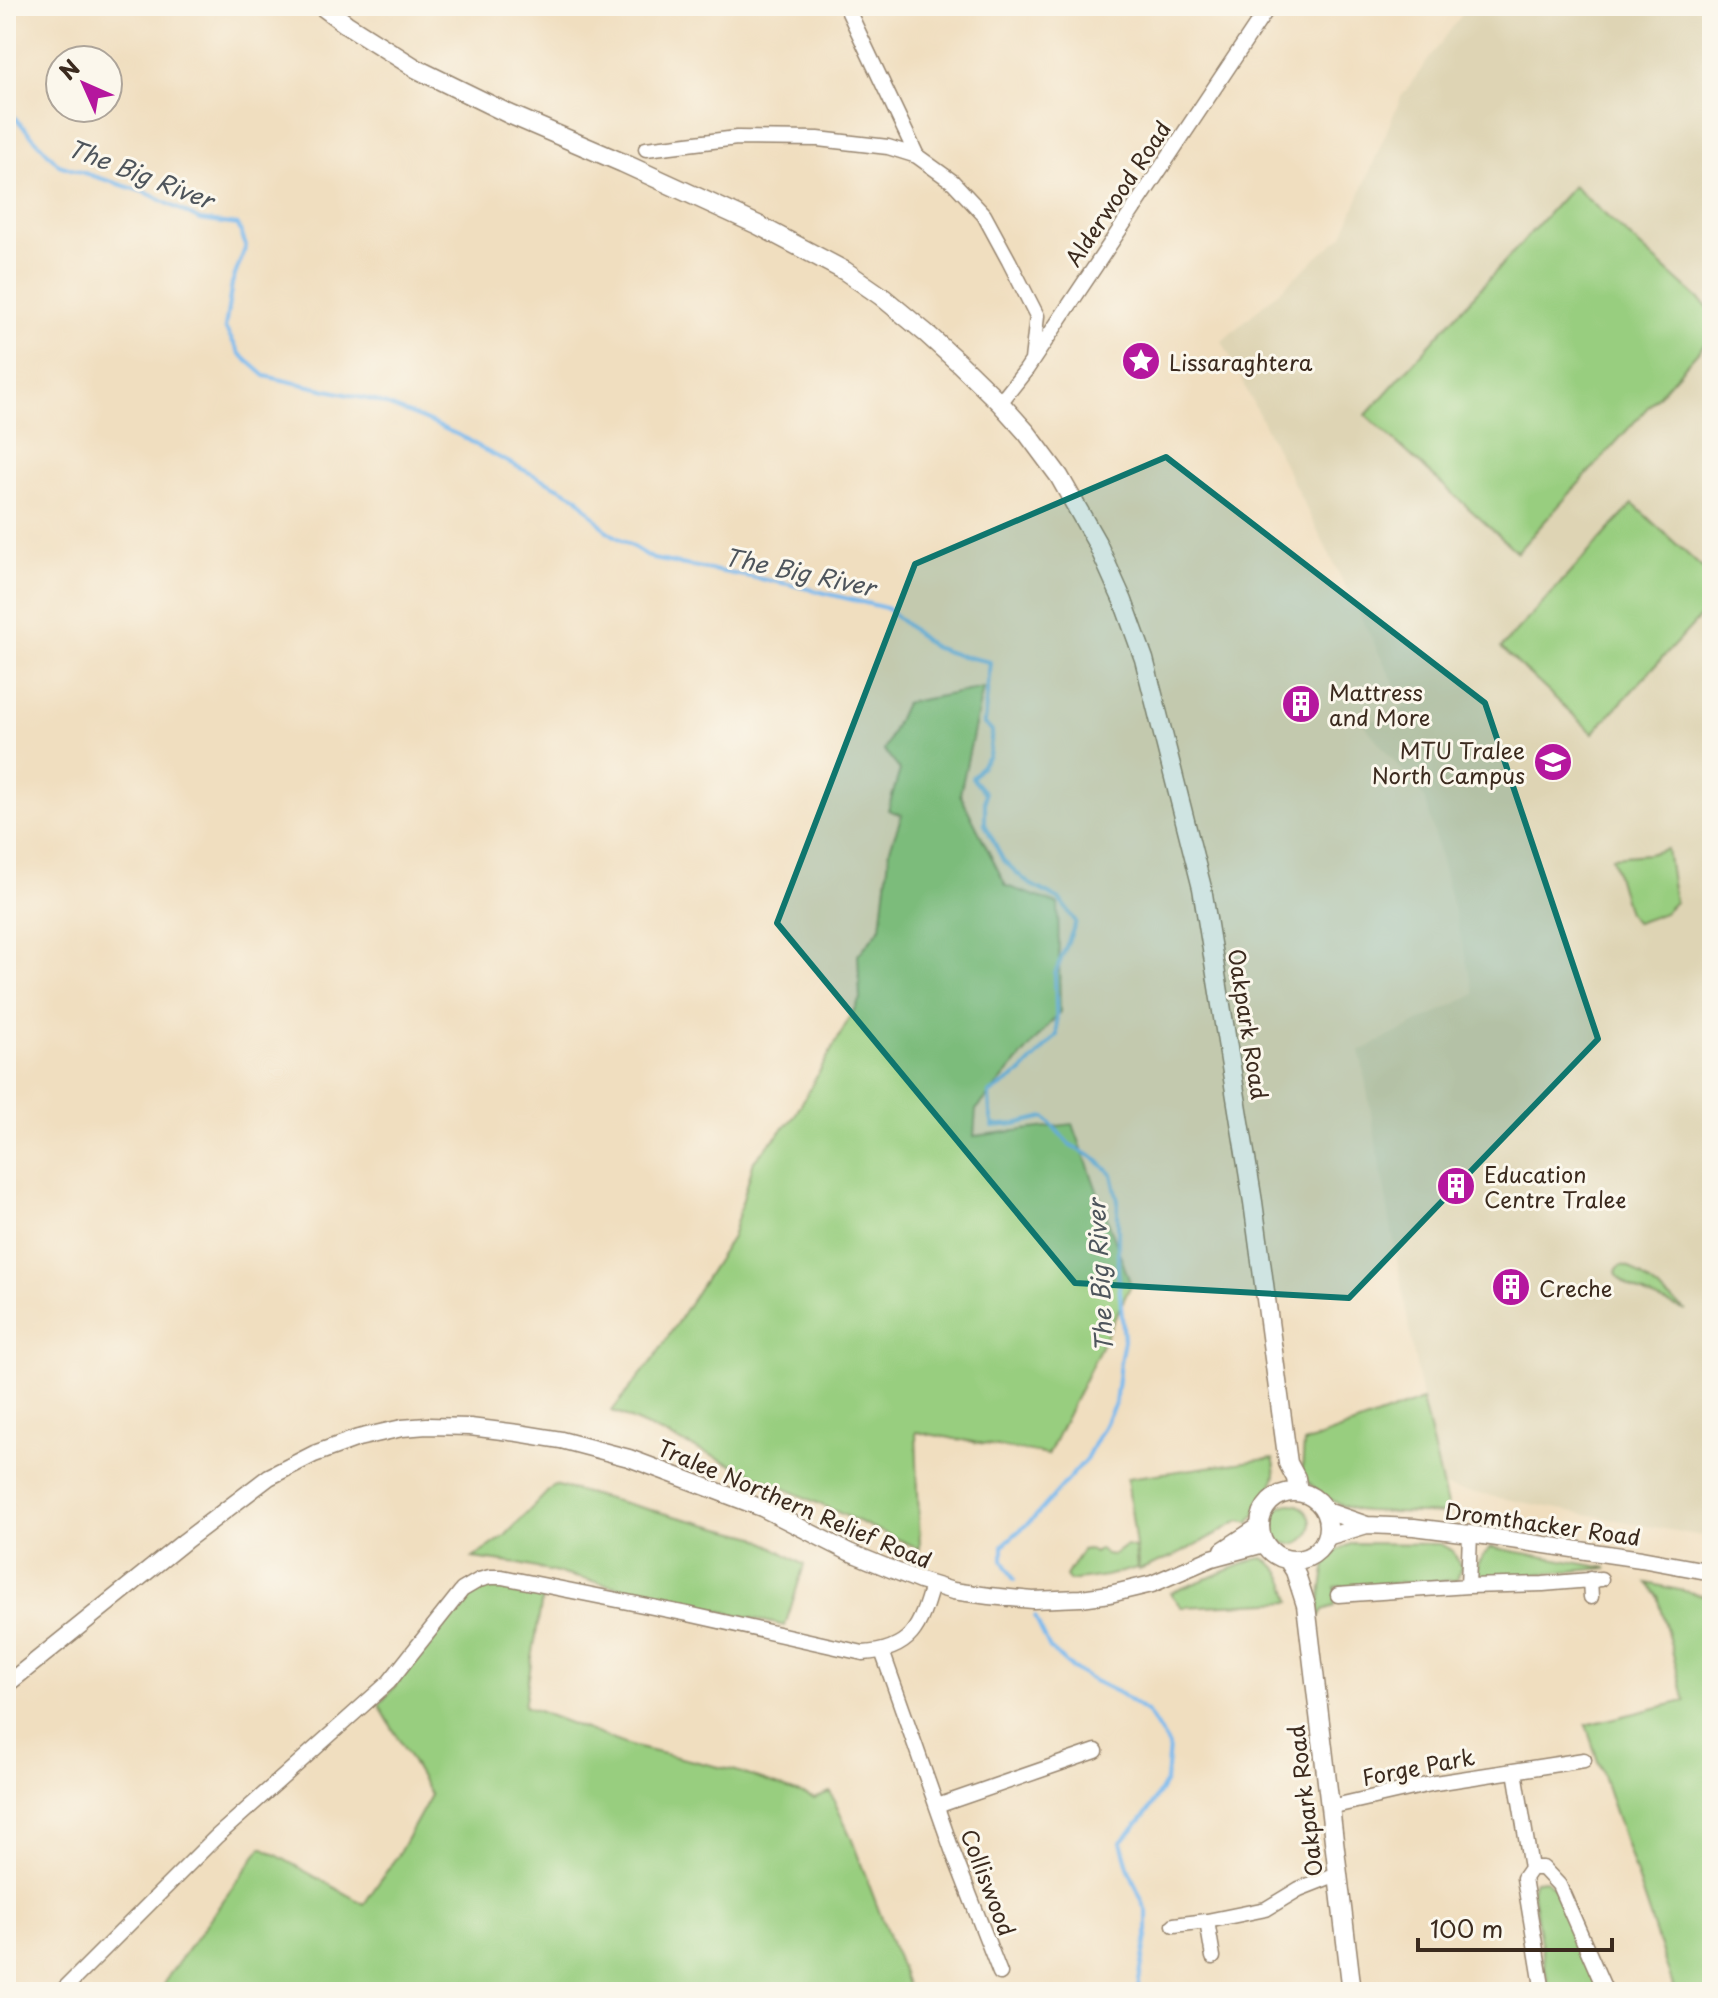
<svg xmlns="http://www.w3.org/2000/svg" width="1718" height="1998" viewBox="0 0 1718 1998" font-family="'Playpen Sans',sans-serif">
  <style>
    .built { fill: #ded4b4 }
    .green { fill: #98ce7f; stroke: #6a7c4e; stroke-width: 2 }
    .lines { fill: none; stroke-linecap: round; stroke-linejoin: round }
    .stream { stroke: #7abaee; stroke-width: 4 }
    .minor-casing { stroke: #96846e; stroke-width: 17 }
    .tertiary-casing { stroke: #96846e; stroke-width: 19 }
    .secondary-casing { stroke: #96846e; stroke-width: 21 }
    .minor { stroke: #fff; stroke-width: 14 }
    .tertiary { stroke: #fff; stroke-width: 16 }
    .secondary { stroke: #fff; stroke-width: 18 }
    .marked { fill: #0f766e; fill-opacity: 0.2; stroke: #0f766e; stroke-width: 6; stroke-linejoin: round }
    .labels { text-anchor: middle; dominant-baseline: central; stroke-width: 6; stroke-linejoin: round; paint-order: stroke }
    .street-label { font-size: 22px; fill: #3b2a1e; stroke: #fbf7ec }
    .poi-label { font-size: 22px; fill: #3b2a1e; stroke: #fbf7ec; text-anchor: start }
    .water-label { font-size: 24px; font-style: italic; fill: #4e555c; stroke: #fbf7ec }
  </style>
  <rect width="100%" height="100%" fill="#fbf7ec"/>
  <filter id="ink" filterUnits="userSpaceOnUse"><feTurbulence type="fractalNoise" baseFrequency=".0125" numOctaves="2"/><feDisplacementMap in="SourceGraphic" scale="16" xChannelSelector="R" yChannelSelector="G"/><feConvolveMatrix kernelMatrix="1 2 1 2 8 2 1 2 1" color-interpolation-filters="sRGB"/></filter>
  <filter id="wash" filterUnits="userSpaceOnUse"><feTurbulence type="fractalNoise" baseFrequency=".006" numOctaves="4" result="noise"/><feDisplacementMap in="SourceGraphic" scale="32" xChannelSelector="R" yChannelSelector="G"/><feGaussianBlur stdDeviation="1.8" result="paint"/><feColorMatrix in="noise" values="0 0 0 0 0 0 0 0 0 0 0 0 0 0 0 0 0 1.4 0 .05"/><feComposite in="paint" operator="in"/></filter>
  <g filter="url(#wash)">
    <rect width="100%" height="100%" fill="#f0debf"/>
    <!-- built -->
    <path class="built" d="M1468,6H1712V1538L1442,1487L1422,1400L1360,1051L1475,994L1425,798L1364,725L1405,705L1222,341L1343,235L1401,97Z"/>
    <!-- green -->
    <path class="green" d="M1573,186L1712,311V336L1517,552L1366,415Z
      M1633,504L1712,577V604L1593,733L1501,648Z
      M983,688L960,794L1006,886L1058,904L1060,1012L976,1110L974,1136L1073,1124L1131,1285L1048,1455L916,1432L920,1549L612,1411L655,1357L732,1237L754,1161L794,1117L860,999L858,955L881,927L890,848L902,815L888,810L900,770L884,750L905,703Z
      M1667,849L1675,902L1664,913L1636,923L1628,913L1612,857L1648,854Z
      M1622,1265L1629,1267L1686,1311C1675,1306 1609,1285 1617,1269C1618,1267 1620,1266 1622,1265Z
      M1422,1400L1449,1514L1366,1511L1356,1510L1339,1504L1323,1495L1307,1481L1302,1472L1304,1443Z
      M1273,1458C1282,1481 1262,1504 1250,1523L1239,1521L1181,1553L1139,1570L1127,1478Z
      M554,1485L756,1537L804,1565L785,1626L519,1564L473,1558L505,1536Z
      M1271 1524a20 20 0 1 1 40 0a20 20 0 1 1-40 0Z
      M1353,1543L1440,1544L1453,1551L1461,1567L1457,1580L1335,1587V1606L1323,1610L1317,1620L1326,1563L1338,1550Z
      M1125,1546L1135,1548L1137,1568L1106,1576L1070,1581L1066,1576L1082,1550L1088,1549L1094,1553L1099,1549L1106,1554L1113,1555Z
      M1490,1547L1607,1568L1479,1579L1478,1564Z
      M1263,1558C1282,1568 1287,1583 1291,1602L1181,1607L1170,1593L1256,1559Z
      M502,1582L543,1593L524,1706L630,1746L736,1771L814,1798L830,1792L850,1835L910,1992H161L167,1978L262,1847L364,1904L399,1853L431,1795L379,1705L477,1585Z
      M1647,1583L1712,1597V1992H1675L1586,1725L1685,1701L1658,1596Z
      M1546,1880L1555,1888L1600,1992H1549L1532,1888L1535,1881Z"/>
    <g class="lines">
      <!-- stream -->
      <path class="stream" d="M6,108L59,165L147,193L200,220L238,225L246,246L232,283L225,328L240,354L265,376L376,401L423,419L467,439L482,449L576,496L607,531L653,559L788,584L886,608L933,647L957,655L990,662L984,724L992,731L989,756L972,778L985,793V824L1003,860L1028,883L1060,900L1076,922L1055,974L1057,1035L1022,1072L989,1094L990,1113L993,1126L1015,1124L1045,1117L1069,1144L1096,1159L1112,1174L1118,1201V1270L1124,1340L1120,1362L1115,1404L1086,1459L1035,1517L1003,1545V1560L1014,1580
        M1035,1617L1050,1649L1067,1664L1088,1678L1119,1693L1148,1713L1169,1746L1166,1781L1148,1812L1121,1842L1129,1870L1147,1912V1937L1137,1992"/>
    </g>
  </g>
  <g filter="url(#ink)">
    <g class="lines">
      <!-- minor casing -->
      <g class="minor-casing">
        <path id="minor" d="M846,6L917,156
          M646,149L737,138L818,139L888,147L917,156L953,182L984,215L1009,261L1037,316L1032,360
          M1000,403L1026,370L1269,6
          M1590,1579L1591,1597
          M1468,1586L1470,1534
          M1338,1595L1468,1586L1543,1584L1601,1579
          M882,1651L952,1850L1000,1973
          M1515,1771L1531,1868H1543L1559,1885L1606,1992
          M937,1806L1096,1751
          M1330,1807L1435,1783L1584,1760
          M1531,1868L1524,1878L1543,1992
          M1207,1921L1213,1957
          M1174,1925L1207,1921L1266,1909L1299,1889L1337,1874
          M61,1992L216,1837L389,1682L462,1590L479,1580L490,1577H502L688,1614L863,1653C912,1650 920,1627 932,1585"/>
      </g>
      <!-- tertiary casing -->
      <g class="tertiary-casing">
        <path id="tertiary" d="M1324,1510L1367,1525L1414,1527L1470,1534L1641,1559L1712,1572
          M1327,1537L1367,1525
          M1223,1550L1261,1525
          M6,1685L185,1541L269,1477L314,1454L358,1438L402,1428L427,1426L470,1427L518,1433L561,1440L629,1458L762,1508L849,1552L920,1581L953,1591L989,1596L1033,1600L1081,1598L1110,1594L1152,1584L1212,1558L1264,1544"/>
      </g>
      <!-- secondary casing -->
      <g class="secondary-casing">
        <path id="secondary" d="M322,6L346,24L417,69L509,114L623,163L758,225L845,271L881,296L927,334L959,363L1000,403L1027,433L1059,476L1097,543L1123,601L1144,659L1202,888L1253,1202L1288,1463L1296,1478L1298,1492
          M1260 1526a34 34 0 1 1 68 0a34 34 0 1 1-68 0Z
          M1288,1560L1295,1571L1306,1605L1352,1992"/>
      </g>
      <!-- minor -->
      <use href="#minor" class="minor"/>
      <!-- tertiary -->
      <use href="#tertiary" class="tertiary"/>
      <!-- secondary -->
      <use href="#secondary" class="secondary"/>
    </g>
  </g>
  <!-- marked area -->
  <path class="marked" d="M1166,457L1485,703L1598,1039L1349,1298L1075,1283L777,923L915,564Z"/>
  <!-- icons -->
  <defs>
    <g id="sight-disc" transform="scale(2)"><circle r="9.5" fill="#b5179e" stroke="#fbf7ec"/><path d="M0-6L1.8-2.2L6-1.7L2.9 1.2L3.7 5.4L0 3.3L-3.7 5.4L-2.9 1.2L-6-1.7L-1.8-2.2Z" fill="#fff"/></g>
    <g id="building-disc" transform="scale(2)"><circle r="9.5" fill="#b5179e" stroke="#fbf7ec"/><path d="M-4-6H4V6H1V3H-1V6H-4ZM-2.5-4.3h1.7v1.8h-1.7ZM.8-4.3h1.7v1.8H.8ZM-2.5-1h1.7V.8h-1.7ZM.8-1h1.7V.8H.8Z" fill="#fff"/></g>
    <g id="university-disc" transform="scale(2)"><circle r="9.5" fill="#b5179e" stroke="#fbf7ec"/><path d="M0-5L7-2L0 1L-7-2ZM-4 1L0 2.5L4 1V4Q0 6-4 4Z" fill="#fff"/></g>
  </defs>
  <g fill-rule="evenodd">
    <use href="#sight-disc" x="1141" y="361"/>
    <use href="#building-disc" x="1301" y="704"/>
    <use href="#university-disc" x="1553" y="762"/>
    <use href="#building-disc" x="1456" y="1186"/>
    <use href="#building-disc" x="1511" y="1287"/>
  </g>
  <g class="labels">
    <!-- street labels -->
    <g class="street-label">
      <text transform="translate(1117 193) rotate(-56)">Alderwood Road</text>
      <text transform="translate(1249 1024) rotate(81)">Oakpark Road</text>
      <text transform="translate(795 1503) rotate(23)">Tralee Northern Relief Road</text>
      <text transform="translate(1543 1523) rotate(8)">Dromthacker Road</text>
      <text transform="translate(1418 1766) rotate(-11)">Forge Park</text>
      <text transform="translate(1304 1801) rotate(-97)">Oakpark Road</text>
      <text transform="translate(989 1882) rotate(69)">Colliswood</text>
    </g>
    <!-- poi labels -->
    <g class="poi-label">
      <text x="1169" y="361">Lissaraghtera</text>
      <text x="1329" y="691">Mattress<tspan x="1329" dy="25">and More</tspan></text>
      <text x="1525" y="749" text-anchor="end">MTU Tralee<tspan x="1525" dy="25">North Campus</tspan></text>
      <text x="1484" y="1173">Education<tspan x="1484" dy="25">Centre Tralee</tspan></text>
      <text x="1539" y="1287">Creche</text>
    </g>
    <!-- water labels -->
    <g class="water-label">
      <text transform="translate(141 173) rotate(21)">The Big River</text>
      <text transform="translate(800 571) rotate(12)">The Big River</text>
      <text transform="translate(1099 1276) rotate(-93)">The Big River</text>
    </g>
  </g>
  <!-- margin -->
  <rect width="1718" height="1998" fill="none" stroke="#fbf7ec" stroke-width="32"/>
  <!-- north arrow -->
  <g transform="translate(84 84) rotate(315)"><circle r="38" fill="#fbf7ec" stroke="#aea59a" stroke-width="2"/>
  <path d="M0-6L14 30L0 20L-14 30Z" fill="#b5179e"/>
  <text y="-12" font-size="22" font-weight="bold" text-anchor="middle" fill="#3b2a1e">N</text>
  </g>
  <!-- scale -->
  <path d="M1418 1938v12h194v-12" fill="none" stroke="#3b2a1e" stroke-width="4"/>
  <text x="1430" y="1938" font-size="24" fill="#3b2a1e" stroke="#fbf7ec" stroke-width="6" paint-order="stroke">100 m</text>
</svg>
